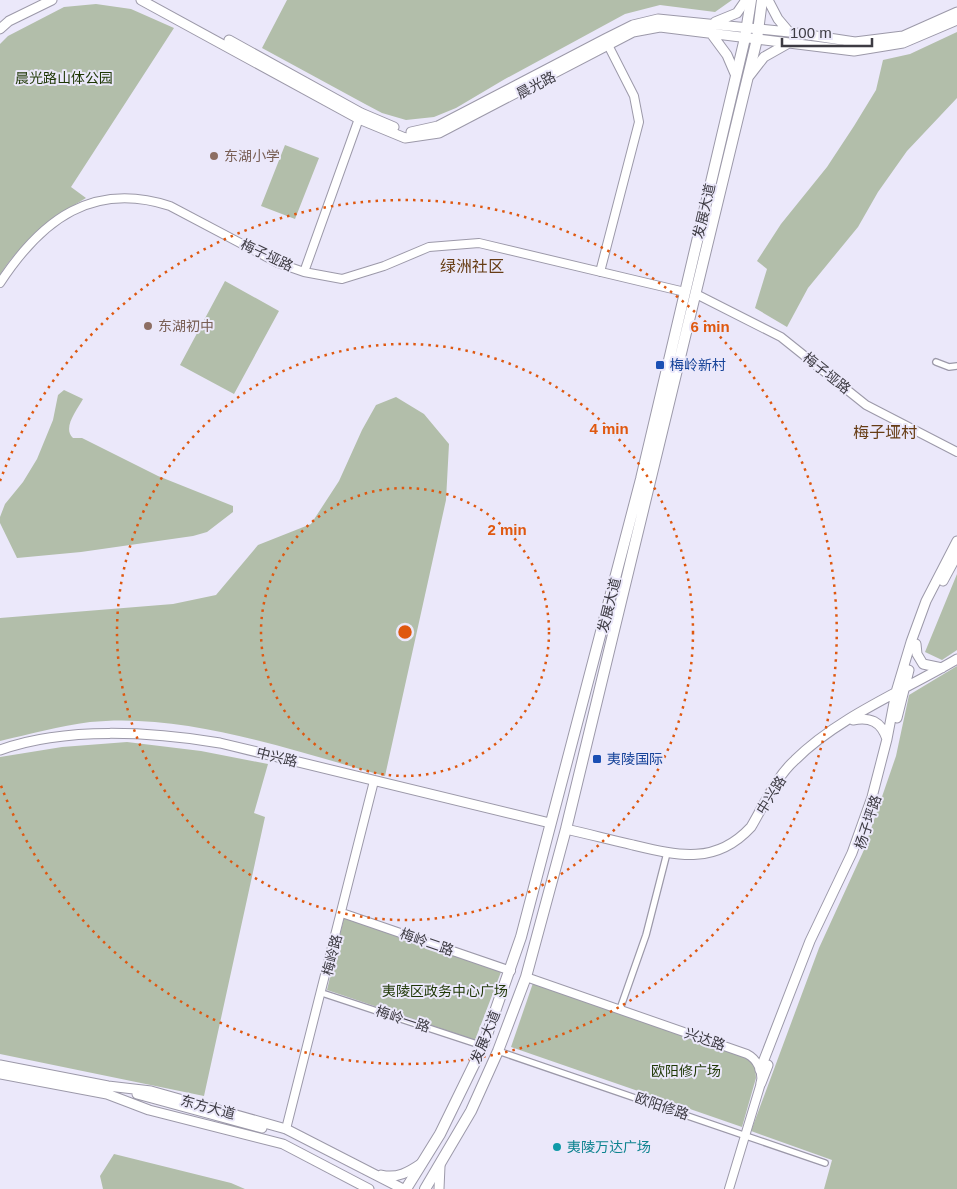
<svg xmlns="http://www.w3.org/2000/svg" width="957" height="1189" viewBox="0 0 957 1189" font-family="Arial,'Noto Sans SC',sans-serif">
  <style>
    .green { fill: #b2beaa }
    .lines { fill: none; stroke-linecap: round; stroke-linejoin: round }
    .minor-casing { stroke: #9c99a9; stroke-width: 8 }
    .tertiary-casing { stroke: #9c99a9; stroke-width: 10 }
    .secondary-casing { stroke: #9c99a9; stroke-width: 11 }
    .primary-casing { stroke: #9c99a9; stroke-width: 11 }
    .trunk-casing { stroke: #9c99a9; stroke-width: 12 }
    .minor { stroke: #fff; stroke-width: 5.5 }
    .tertiary { stroke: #fff; stroke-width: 8 }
    .secondary { stroke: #fff; stroke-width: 9 }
    .primary { stroke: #fff; stroke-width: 9 }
    .trunk { stroke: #fff; stroke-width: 10 }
    .ring { fill: none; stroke: #df580f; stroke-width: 2.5; stroke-dasharray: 2.5 5 }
    .education-dot { fill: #8d6e63; stroke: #ebe8fa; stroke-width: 2 }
    .transit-dot { fill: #1a4fb4; stroke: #ebe8fa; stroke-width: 2 }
    .culture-dot { fill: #0f9aa8; stroke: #ebe8fa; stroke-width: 2 }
    .labels { text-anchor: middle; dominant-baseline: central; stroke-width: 4; stroke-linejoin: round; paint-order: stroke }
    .park-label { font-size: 14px; fill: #1e3705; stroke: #ebe8fa }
    .street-label { font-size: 14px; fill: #3d3b43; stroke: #ebe8fa }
    .education-label { font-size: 14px; fill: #785e54; stroke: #ebe8fa; text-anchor: start }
    .transit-label { font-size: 14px; fill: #164399; stroke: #ebe8fa; text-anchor: start }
    .culture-label { font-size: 14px; fill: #0d838f; stroke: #ebe8fa; text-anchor: start }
    .quarter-label { font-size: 16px; fill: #663c14; stroke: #ebe8fa }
    .centre { fill: #df580f; stroke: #ebe8fa; stroke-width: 2.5 }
    .ring-label { font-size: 15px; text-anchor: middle; font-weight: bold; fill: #df580f; stroke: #ebe8fa; stroke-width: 4; stroke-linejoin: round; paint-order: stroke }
  </style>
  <rect width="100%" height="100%" fill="#ebe8fa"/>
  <!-- green -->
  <path class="green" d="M287,0H732L715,12L660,5L625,14L505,79L456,108L434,117L406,120L382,113L365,104L262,48Z
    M96,4L131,9L174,28L71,187L86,198C54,217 19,243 0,275V44L8,36L64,7Z
    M957,32V98L907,151L878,192L858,227L808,288L787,327L755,308L767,269L757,261L781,224L827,167L854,126L876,90L883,60L910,54Z
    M285,145L319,158L295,219L261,206Z
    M225,281L279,311L234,394L180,365Z
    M64,390L83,399C77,410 62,428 73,438H82L158,476L233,506V512L207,532L193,536L81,552L17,558L0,523V517L5,504L23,482L37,459L53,420L58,395Z
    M396,397L424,414L449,444L446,500L385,776C294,751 185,712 90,722C59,726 30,734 0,741V618L173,604L216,595L258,545L311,524L339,481L362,430L376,405Z
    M957,574V650L942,660L925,652Z
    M957,666V1189H824L832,1160L751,1131L819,948L863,852L896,756L909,695Z
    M127,742L201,751L268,764L254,813L265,817L204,1096L0,1054V757L62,747Z
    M344,918L501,972L475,1040L327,990Z
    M533,983L747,1055L755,1065L756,1078L742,1127L511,1047Z
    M114,1154L231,1183L245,1189H103L100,1176Z"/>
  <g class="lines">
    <!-- minor casing -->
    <g class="minor-casing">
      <path id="minor" d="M936,362L949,367L957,366
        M322,993L483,1046
        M620,1009L646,935L667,853
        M498,1051L825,1163"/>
    </g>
    <!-- tertiary casing -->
    <g class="tertiary-casing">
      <path id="tertiary" d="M304,272L361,113
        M600,272L639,122L634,96L606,41
        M0,283C42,219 93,181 170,206L278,263L304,272L342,279L384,266L429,247L479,243L685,292
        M696,294L781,337L866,405L957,452
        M342,913L511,971
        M526,977L747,1054C757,1059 763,1071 761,1083L729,1189
        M286,1129L374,781"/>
    </g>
    <!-- secondary casing -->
    <g class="secondary-casing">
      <path id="secondary" d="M943,581L957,555
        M916,644L917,654L923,664L942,668
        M897,718L909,670
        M853,720C870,717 881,721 887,739
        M0,750C65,726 153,732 220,743L550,823
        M566,829C588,834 611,840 633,845C679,856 716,865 751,827C764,805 776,777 795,760C838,717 905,690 957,659
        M760,1070L810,941L852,853L872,797L887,739L896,692L911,642L926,601L957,541
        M761,1083L768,1065"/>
    </g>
    <!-- primary casing -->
    <g class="primary-casing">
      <path id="primary" d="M141,0L359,119L405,138L439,133L633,32L660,27L854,51L903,43L957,20
        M768,0L778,19L789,32
        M715,22L737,13L746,0
        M0,29L9,21L52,0
        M710,32L727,55L736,76
        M229,40L361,113L394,127
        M750,75L764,57L787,44
        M411,132L438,126L605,39L633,25L658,19L789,32L855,42L903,36L957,12
        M0,1065L108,1086L151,1091L286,1129L403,1189
        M0,1074L107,1094L149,1110L283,1144L369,1189
        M137,1094L262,1128
        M381,1175C397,1179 409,1172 422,1163
        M439,1189L440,1166"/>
    </g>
    <!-- trunk casing -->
    <g class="trunk-casing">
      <path id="trunk" d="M406,1189L440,1134L483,1046L521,937L641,479L745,38L751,0
        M425,1189L471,1111L498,1051L526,977L566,829L757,39L762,0"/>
    </g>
    <!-- minor -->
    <use href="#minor" class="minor"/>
    <!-- tertiary -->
    <use href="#tertiary" class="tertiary"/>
    <!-- secondary -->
    <use href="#secondary" class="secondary"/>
    <!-- primary -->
    <use href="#primary" class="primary"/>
    <!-- trunk -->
    <use href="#trunk" class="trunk"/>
  </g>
  <!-- distance rings -->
  <g class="ring">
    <circle cx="405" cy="632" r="144"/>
    <circle cx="405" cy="632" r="288"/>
    <path d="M0 481A432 432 0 1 1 0 783"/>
  </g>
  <!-- markers -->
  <g class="education-dot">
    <circle cx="214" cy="156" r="5"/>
    <circle cx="148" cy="326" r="5"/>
  </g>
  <g class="transit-dot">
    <rect x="655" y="360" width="10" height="10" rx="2.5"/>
    <rect x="592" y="754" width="10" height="10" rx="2.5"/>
  </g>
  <circle class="culture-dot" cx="557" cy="1147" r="5"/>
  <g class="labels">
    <!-- park labels -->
    <g class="park-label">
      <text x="64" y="78">晨光路山体公园</text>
      <text x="445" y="991">夷陵区政务中心广场</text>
      <text x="686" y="1071">欧阳修广场</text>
    </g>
    <!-- street labels -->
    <g class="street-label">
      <text transform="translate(536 85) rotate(-28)">晨光路</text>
      <text transform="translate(704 211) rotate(-77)">发展大道</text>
      <text transform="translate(267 255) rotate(25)">梅子垭路</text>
      <text transform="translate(827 373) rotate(39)">梅子垭路</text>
      <text transform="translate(609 605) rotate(-76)">发展大道</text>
      <text transform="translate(277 757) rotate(14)">中兴路</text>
      <text transform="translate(771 795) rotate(-58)">中兴路</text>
      <text transform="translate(868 822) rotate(-72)">杨子坪路</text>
      <text transform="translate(427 942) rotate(19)">梅岭二路</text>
      <text transform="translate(332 955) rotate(-76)">梅岭路</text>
      <text transform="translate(403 1019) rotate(18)">梅岭一路</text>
      <text transform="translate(485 1037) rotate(-68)">发展大道</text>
      <text transform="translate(705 1039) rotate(19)">兴达路</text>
      <text transform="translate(662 1106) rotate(19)">欧阳修路</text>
      <text transform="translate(208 1107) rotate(15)">东方大道</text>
    </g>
    <!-- education labels -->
    <g class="education-label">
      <text x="224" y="156">东湖小学</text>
      <text x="158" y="326">东湖初中</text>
    </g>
    <!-- transit labels -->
    <g class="transit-label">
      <text x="670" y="365">梅岭新村</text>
      <text x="607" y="759">夷陵国际</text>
    </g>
    <!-- culture labels -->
    <g class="culture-label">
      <text x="567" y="1147">夷陵万达广场</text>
    </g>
    <!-- quarter labels -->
    <g class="quarter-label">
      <text x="472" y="266">绿洲社区</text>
      <text x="885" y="432">梅子垭村</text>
    </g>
  </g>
  <circle cx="405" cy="632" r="8" class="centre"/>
  <g class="ring-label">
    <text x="710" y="332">6 min</text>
    <text x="609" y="434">4 min</text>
    <text x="507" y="535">2 min</text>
  </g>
  <!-- scale -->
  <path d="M782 38v8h90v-8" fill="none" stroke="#3d3b43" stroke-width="2.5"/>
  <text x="790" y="38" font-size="15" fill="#3d3b43" stroke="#ebe8fa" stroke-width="4" paint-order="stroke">100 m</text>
</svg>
